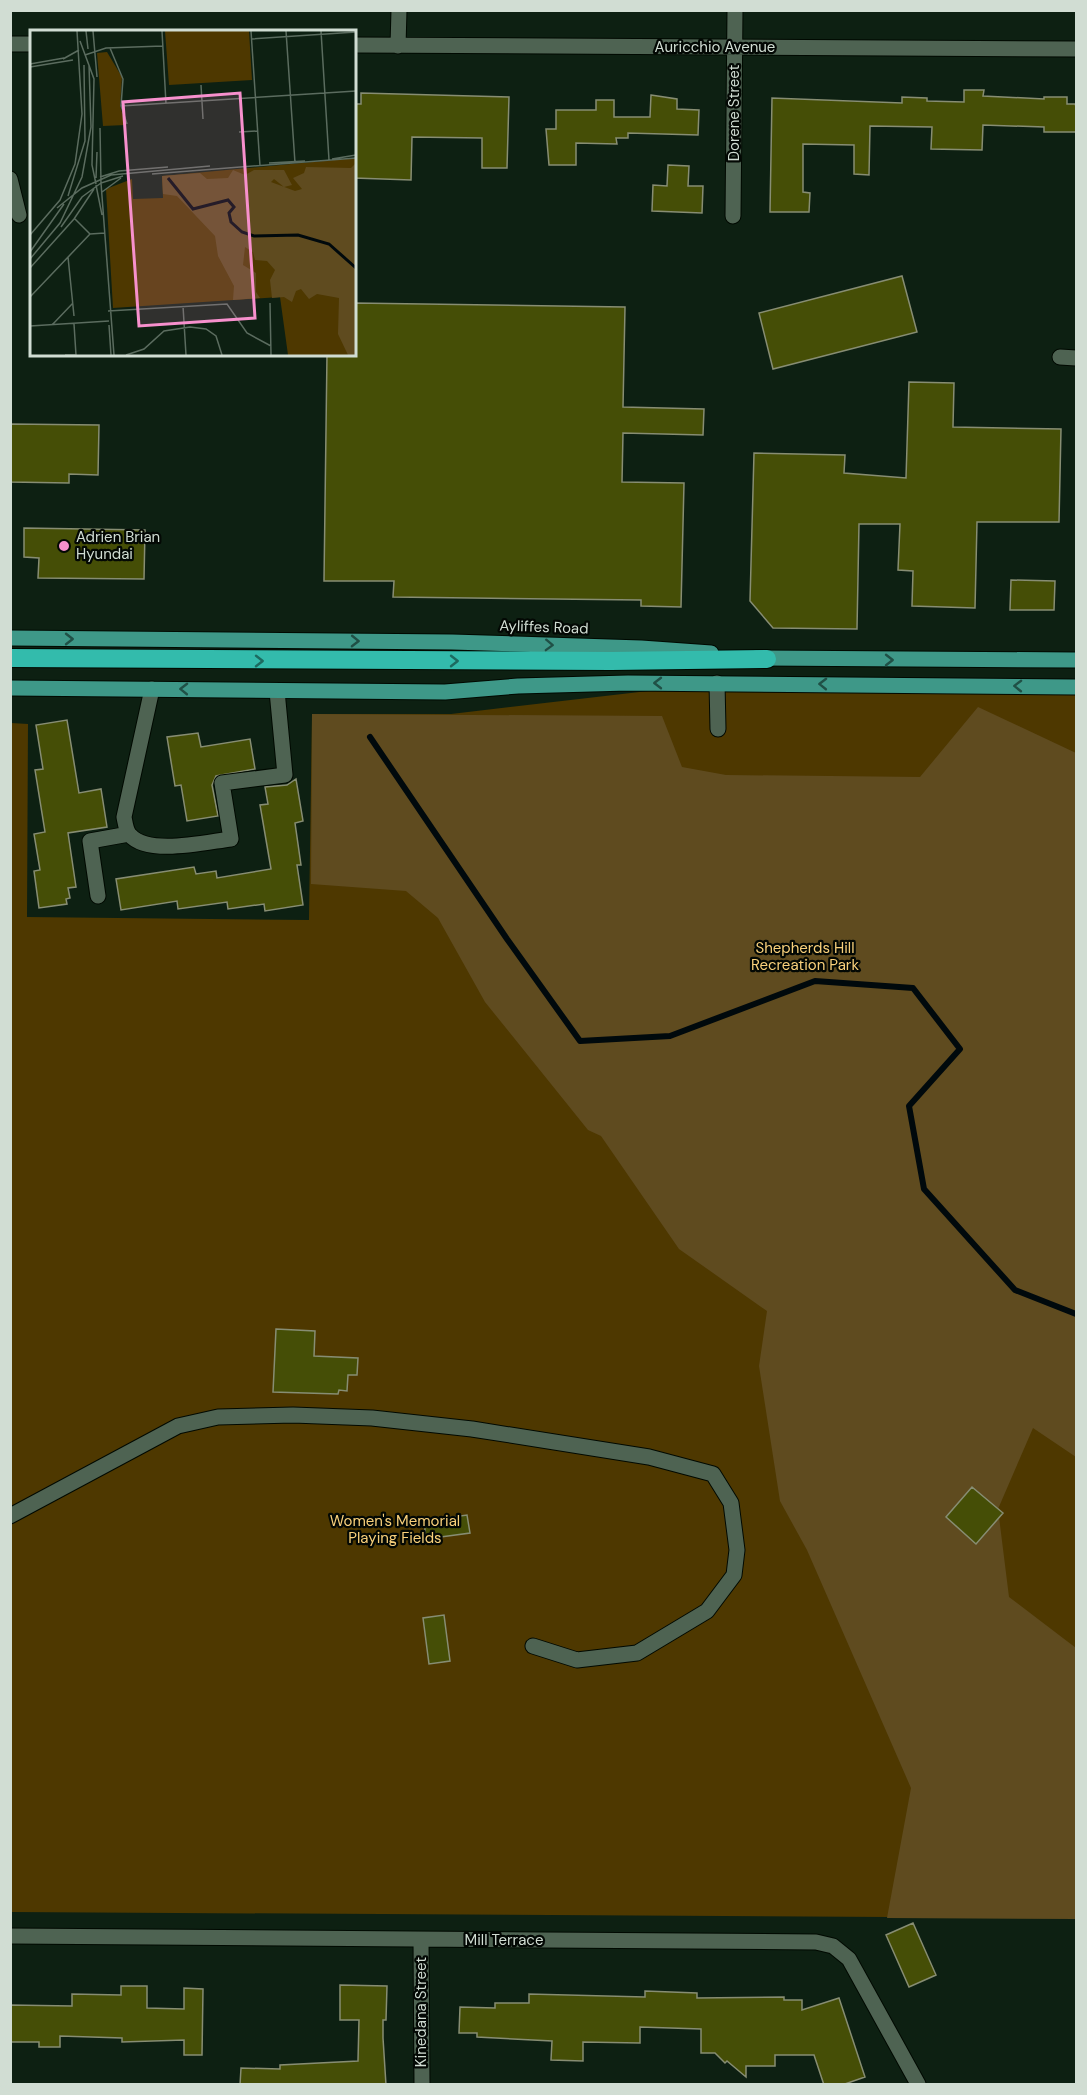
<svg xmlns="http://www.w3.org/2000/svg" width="1087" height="2095" viewBox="0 0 1087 2095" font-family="'DM Sans',sans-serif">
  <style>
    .green { fill: #4e3800 }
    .forest { fill: #5f4b1f }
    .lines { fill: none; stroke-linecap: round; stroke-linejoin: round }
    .stream { stroke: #00090c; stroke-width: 6 }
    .building { fill: #454e06; stroke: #878d73; stroke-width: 1.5 }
    .minor-casing { stroke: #000901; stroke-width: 17 }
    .major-casing { stroke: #000901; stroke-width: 17 }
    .highway-casing { stroke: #000901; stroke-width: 20 }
    .minor { stroke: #4e6352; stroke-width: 15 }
    .major { stroke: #3e9888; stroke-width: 15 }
    .highway { stroke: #33bbac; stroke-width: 18 }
    .oneway { stroke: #205046 }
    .oneway2 { stroke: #1d6a60 }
    .poi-dot { fill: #f790cd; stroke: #030804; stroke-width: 2 }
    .labels { text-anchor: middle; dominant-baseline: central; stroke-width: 4.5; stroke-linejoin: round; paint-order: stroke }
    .street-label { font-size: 15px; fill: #d1ddd3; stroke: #030804 }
    .poi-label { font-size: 15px; fill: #d1ddd3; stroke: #030804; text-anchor: start }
    .park-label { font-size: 15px; fill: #f9d07b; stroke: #030804 }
    .inset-river { fill: none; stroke: #00090c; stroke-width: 3 }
    .inset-road { fill: none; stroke: #5b6c5f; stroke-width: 1.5 }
    .view { fill: #f790cd; fill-opacity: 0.15; stroke: #f790cd; stroke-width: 3 }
    .inset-edge { fill: none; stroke: #d1ddd3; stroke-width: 3 }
  </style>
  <rect width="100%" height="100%" fill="#0d2012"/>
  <!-- green -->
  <path class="green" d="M717,683L1076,687V1918L11,1912V723L28,724L27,917L309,920L312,714H451Z"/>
  <!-- forest -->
  <path class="forest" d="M978,707L1076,753V1457L1033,1428L998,1509L1009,1597L1076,1648V1919L887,1918L911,1788L807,1550L780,1501L759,1366L767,1311L679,1249L601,1136L588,1130L485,1002L438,918L406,891L311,884L312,714L662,716L682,767L726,775L920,777Z"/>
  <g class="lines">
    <!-- stream -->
    <path class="stream" d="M370,737L507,939L580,1041L670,1036L815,981L913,988L960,1049L909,1106L924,1189L1015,1290L1076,1314"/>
  </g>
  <!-- building -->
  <path class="building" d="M964,90H984L983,96L1044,99V97H1067V104H1075L1077,109V132H1044V127L983,125L982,150L931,149L932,127L870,126L869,175L854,174V145L803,144V192L810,193L809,212H770L772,98L902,103V97L927,98V101L964,102Z
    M361,93L509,97L507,168H482V138L412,137L411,180L354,178V104H361Z
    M651,95L677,99V109L699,110L698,135L628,133V138H616L617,144L576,143V165H549L546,129H556V110H596V100H614V117H650Z
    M668,165L689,166L688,186H703L702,213L652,211L653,185L667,186Z
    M902,276L917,332L773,369L759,313Z
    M354,303L625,307L623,407L704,409L703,435L623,433L622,482L684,483L681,607L641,606V600L393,597L394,581H324L327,354H354Z
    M909,382L954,383L953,427L1061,429L1059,522H977L975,608L912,606L913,571L898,570L900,524H859L857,629L773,628L750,601L754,453L845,455L844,473L906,478Z
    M10,424L99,425L98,475L69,474V483L10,482Z
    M24,528L145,530L144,579L38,578L39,558L24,557Z
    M1011,580L1055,581L1054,610H1010Z
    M67,720L79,793L101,789L107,827L68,833L76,887L68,888L70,898L66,899L67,904L39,908L34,871L40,870L34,834L45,832L35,770L43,769L36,725Z
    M198,733L201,747L250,739L255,769L216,776L212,785L218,816L187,821L181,785L175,786L167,737Z
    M296,779L303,821L295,823L301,865H297L303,905L265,911L264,904L228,909L227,902L178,909L177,901L121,910L116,879L194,867L196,874L216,871L217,878L271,869L260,805L268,804L265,787L287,785Z
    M276,1329L315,1331L314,1356L358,1358L357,1375H348L347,1391L339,1390L338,1394L273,1392Z
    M972,1487L1003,1513L976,1544L946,1517Z
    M467,1515L470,1533L426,1539L424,1521Z
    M444,1615L450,1661L429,1664L423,1618Z
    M913,1923L936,1975L909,1987L886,1935Z
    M340,1985L387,1986L386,2020H383V2038L386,2085H240L241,2068L280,2069V2065L358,2061L359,2020H340Z
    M121,1986H147V2008L184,2009V1988L203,1989L202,2055H184V2040L122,2042V2038L60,2036V2047H39V2042H10V2005L72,2006V1994L121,1995Z
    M645,1991L697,1993V1998L784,1997V2000H802V2010L839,1998L865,2077L842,2085H824L814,2055H775V2066H746V2077L727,2061L725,2063L715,2053H701V2029L640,2027V2043L583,2042V2061L551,2060L552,2041L477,2037V2033H459L460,2007L495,2008V2003H529V1994L645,1997Z"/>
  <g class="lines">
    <!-- minor casing -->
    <g class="minor-casing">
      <path id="minor" d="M10,44H32
        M354,45L1076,49
        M398,46L399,10
        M10,179L19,215
        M733,216L735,10
        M1060,357L1076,358
        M717,683L718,729
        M152,689L124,817C125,822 126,831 130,835C148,856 206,842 231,839L222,783L285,775L277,691
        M98,896L90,841L129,834
        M10,1516L178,1426L218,1417L293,1415L372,1418L472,1429L649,1457L713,1474L731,1503L737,1550L734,1575L707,1611L637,1653L577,1660L533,1646
        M10,1936L816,1942L833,1946L849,1959L918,2084
        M421,1940L422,2084"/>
    </g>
    <!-- major casing -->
    <g class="major-casing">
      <path id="major" d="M10,638L452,642L641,648L711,653
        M756,658L1076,660
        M10,688L445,692L518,686L628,683L1076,687"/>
    </g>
    <!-- highway casing -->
    <g class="highway-casing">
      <path id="highway" d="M10,658L611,661L767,659"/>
    </g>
    <!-- minor -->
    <use href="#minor" class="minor"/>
    <!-- major -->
    <use href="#major" class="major"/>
    <!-- highway -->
    <use href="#highway" class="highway"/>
  </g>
  <!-- one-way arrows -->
  <defs><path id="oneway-chevron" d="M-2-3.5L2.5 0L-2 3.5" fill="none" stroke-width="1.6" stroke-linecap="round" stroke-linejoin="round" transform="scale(1.5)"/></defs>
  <g class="oneway">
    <use href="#oneway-chevron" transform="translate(69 639)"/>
    <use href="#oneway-chevron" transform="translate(355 641) rotate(1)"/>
    <use href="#oneway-chevron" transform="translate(549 645) rotate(2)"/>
    <use href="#oneway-chevron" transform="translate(889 660)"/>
    <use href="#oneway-chevron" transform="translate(658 683) rotate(-180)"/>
    <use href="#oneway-chevron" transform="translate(823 684) rotate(-179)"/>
    <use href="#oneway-chevron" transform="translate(1018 686) rotate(-179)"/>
    <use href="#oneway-chevron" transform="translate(184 689) rotate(-179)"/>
  </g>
  <g class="oneway2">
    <use href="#oneway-chevron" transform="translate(259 661)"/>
    <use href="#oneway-chevron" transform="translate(454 661)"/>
  </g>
  <!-- markers -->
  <circle class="poi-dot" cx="64" cy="546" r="6"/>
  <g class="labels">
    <!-- street labels -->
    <g class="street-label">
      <text x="715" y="47">Auricchio Avenue</text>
      <text transform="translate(734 113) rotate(-90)">Dorene Street</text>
      <text transform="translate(544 627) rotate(2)">Ayliffes Road</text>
      <text x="504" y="1940">Mill Terrace</text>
      <text transform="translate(421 2012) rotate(-90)">Kinedana Street</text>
    </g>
    <!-- poi labels -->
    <g class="poi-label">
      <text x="76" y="537">Adrien Brian<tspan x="76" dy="17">Hyundai</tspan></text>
    </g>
    <!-- park labels -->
    <g class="park-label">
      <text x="805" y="948">Shepherds Hill<tspan x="805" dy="17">Recreation Park</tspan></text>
      <text x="395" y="1521">Women's Memorial<tspan x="395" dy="17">Playing Fields</tspan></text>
    </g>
  </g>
  <!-- overview -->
  <g transform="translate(30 30)">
    <rect width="326" height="326" fill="#0d2012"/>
    <path d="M135,1H219L222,50L139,55ZM77,22L92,47L90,76L96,95L73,96L67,23ZM325,128V325H258L250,267L83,278L76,159L102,149L103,169L133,168L132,146Z" fill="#4e3800"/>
    <path d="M325,134V325H318L308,304L309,268L287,264L279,269L271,259L266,261L262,272L254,267L242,268L240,250L245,240L237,231L225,230L223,222L215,217L213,235L226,243V262L230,268L203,270L204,256L188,226L185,206L147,166L133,164L132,146L170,143L177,149L198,148L203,140L215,145L224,140H254L262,155L254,157L244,149L241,152L265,161L272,159L263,148L274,143L276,137L321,138Z" fill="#5f4b1f"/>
    <path class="inset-river" d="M138,148L163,179L198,170L204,177L199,183L201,192L212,202L224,206L268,205L299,214L326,238"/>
    <path class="inset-road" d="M56,1L58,19M63,1L67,47M132,1L136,74M221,1L230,136M256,1L265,133M291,1L299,130M222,9L326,2M50,11L64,49L62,135L66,154M80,18L93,49L91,76L97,94M55,25L76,18L133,16M33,29L49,20M0,34L34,28M0,37L43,30M171,55L173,89M91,76L326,61M209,102L228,101M302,129L326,125M239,133L275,131M122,144L326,128M70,147L89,141L138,137M66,148L67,122M66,155L72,185M72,162L91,148M38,166L55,111L54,35M27,178L52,158L81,145L180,136M45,189L60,204L75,203M31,197L52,167L71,153L70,98M0,205L30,170L45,134L52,84L47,1M0,222L34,174M38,227L44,286M0,229L30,193L52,147L61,97L59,35M0,238L44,189L64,159M0,267L60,204M240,273L241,325M153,276L156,325M78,281L197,274L217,303L241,316M22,295L43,273M79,295L81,325M0,296L79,291M35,325H46L44,294M84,325L71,153L93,146M96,325L114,319L134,301L160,297L176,299L186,306L192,325"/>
    <path class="view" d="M210,63L225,288L109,296L93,72Z"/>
    <rect width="326" height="326" class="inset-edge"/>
  </g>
  <!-- border -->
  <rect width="1087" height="2095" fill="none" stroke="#d1ddd3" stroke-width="24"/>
</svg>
